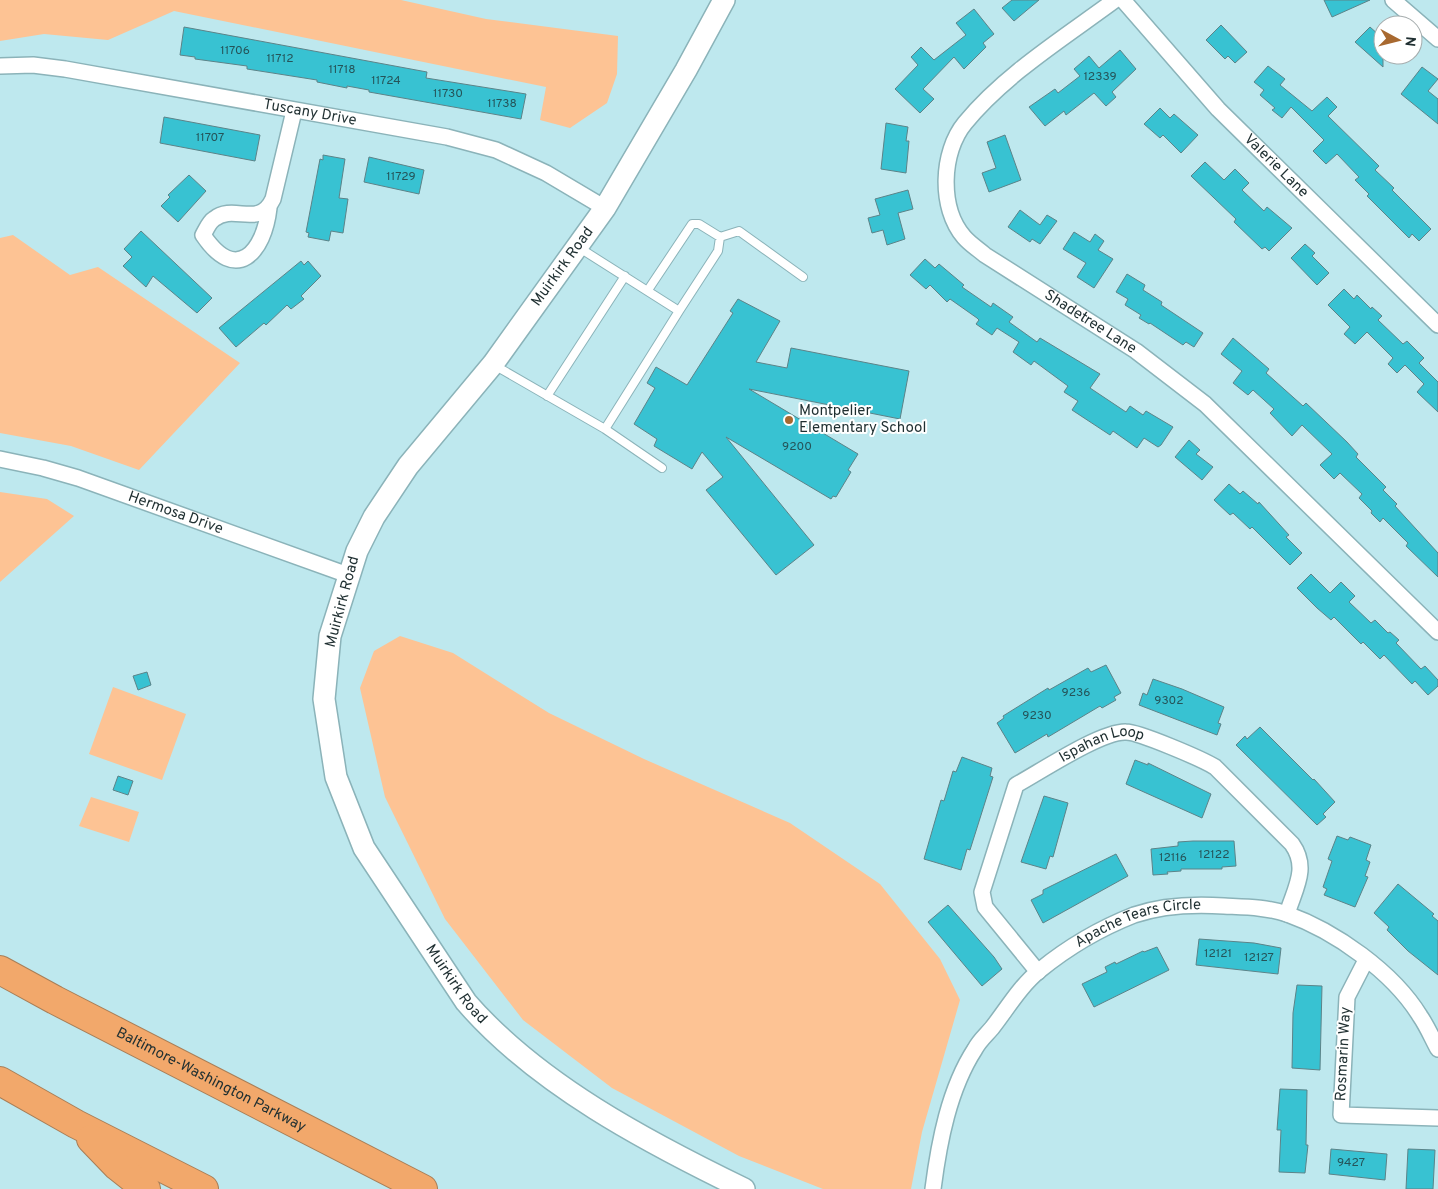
<svg xmlns="http://www.w3.org/2000/svg" width="1438" height="1189" viewBox="0 0 1438 1189" font-family="Overpass,sans-serif">
  <style>
    .green { fill: #fdc394 }
    .building { fill: #38c2d2; stroke: #5c8388 }
    .lines { fill: none; stroke-linecap: round; stroke-linejoin: round }
    .lane-casing { stroke: #8bb3b9; stroke-width: 10 }
    .street-casing { stroke: #8bb3b9; stroke-width: 18 }
    .secondary-casing { stroke: #8bb3b9; stroke-width: 24 }
    .highway-casing { stroke: #a87e57; stroke-width: 30 }
    .lane { stroke: #fff; stroke-width: 8 }
    .street { stroke: #fff; stroke-width: 15 }
    .secondary { stroke: #fff; stroke-width: 21 }
    .highway { stroke: #f2a86b; stroke-width: 28 }
    .poi-dot { fill: #a86930; stroke: #fff; stroke-width: 2 }
    .labels { text-anchor: middle; dominant-baseline: central; stroke-width: 4; stroke-linejoin: round; paint-order: stroke }
    .number-label { font-size: 12px; fill: #255459 }
    .street-label { font-size: 15px; fill: #1f2f31; stroke: #fff }
    .poi-label { font-size: 15px; fill: #1f2f31; stroke: #fff; text-anchor: start }
  </style>
  <rect width="100%" height="100%" fill="#bee8ee"/>
  <!-- green -->
  <path class="green" d="M0,0H401L486,19L618,36L617,74L607,103L570,128L540,120L546,87L174,11L108,40L44,34L0,41Z
    M13,235L70,275L98,267L240,363L139,470L71,446L0,433V238Z
    M0,492L47,499L74,516L0,582Z
    M400,636L453,653L549,713L644,759L790,823L880,884L940,959L960,1000L922,1132L911,1189H823L739,1156L612,1088L523,1020L445,919L385,797L360,688L374,651Z
    M113,687L186,714L162,780L89,754Z
    M91,797L139,812L129,842L79,826Z"/>
  <!-- building -->
  <path class="building" d="M1012,0H1039L1014,21L1002,8Z
    M1324,0H1370L1332,17Z
    M974,9L994,34L983,43L986,47L964,69L954,57L923,89L934,99L920,113L895,89L918,65L911,57L921,47L934,60L966,35L956,23Z
    M1221,25L1247,52L1235,63L1228,56L1225,59L1206,40Z
    M184,27L427,72L426,78L526,94L521,119L369,92V90L347,86V88L317,82V80L247,69V66L195,59V57L180,55Z
    M1370,27L1379,35L1376,38L1383,44V67L1355,42Z
    M1120,50L1136,69L1112,92L1116,97L1106,106L1094,93L1066,115L1064,111L1045,126L1029,107L1055,89L1058,93L1080,76L1074,69L1089,56L1099,68Z
    M1268,66L1285,79L1280,85L1312,111L1327,97L1337,107L1328,116L1379,166L1375,170L1394,188L1392,190L1431,229L1419,241L1412,234L1409,238L1367,196L1369,194L1355,180L1359,177L1337,154L1326,164L1313,151L1324,140L1291,107L1282,118L1272,110L1275,108L1260,95L1264,90L1254,82Z
    M1422,67L1438,79L1428,91L1438,99V124L1401,94Z
    M1160,108L1170,118L1174,114L1198,135L1181,153L1163,135L1160,138L1144,124Z
    M164,117L260,135L255,161L160,143Z
    M886,123L908,127L906,141H909L906,173L881,169Z
    M1005,135L1021,180L989,192L982,173L996,168L987,142Z
    M323,155L345,159L339,198L348,199L343,233L331,231L329,241L308,237L309,233L306,232L320,159L323,160Z
    M369,157L424,170L419,194L364,182Z
    M1205,162L1224,180L1235,169L1249,183L1242,190L1264,211L1267,207L1292,228L1269,251L1265,247L1262,249L1234,222L1236,219L1191,176Z
    M189,175L206,191L178,222L161,206L170,197L168,195Z
    M908,190L913,209L898,213L905,239L887,245L883,230L872,233L868,218L880,215L875,199Z
    M1020,210L1040,225L1047,215L1057,221L1040,244L1032,239L1030,242L1008,227Z
    M141,231L212,298L197,313L153,276L146,287L123,266L132,257L124,249Z
    M1074,232L1090,242L1095,234L1104,241L1098,250L1113,259L1094,288L1077,277L1086,263L1063,249Z
    M1305,244L1315,253L1312,256L1329,273L1317,285L1291,258Z
    M925,259L935,268L939,264L964,285L962,287L991,307L993,303L1013,317L1009,322L1037,342L1040,338L1100,374L1090,388L1126,412L1130,406L1143,415L1146,411L1173,427L1161,445L1158,447L1144,438L1137,448L1113,431L1110,435L1072,410L1078,401L1064,392L1068,386L1034,361L1031,365L1013,352L1019,342L997,328L992,335L976,324L979,320L977,318L950,299L947,302L930,285L926,289L910,275Z
    M301,261L304,265L308,261L321,276L301,296L304,299L291,309L287,305L266,325L264,323L236,347L219,328Z
    M1127,274L1145,285L1143,290L1162,302L1161,305L1203,333L1194,347L1186,342L1183,345L1150,323L1149,324L1139,318L1141,315L1125,305L1128,299L1116,292Z
    M1344,289L1354,299L1357,295L1371,309L1372,307L1382,316L1378,320L1403,344L1407,341L1424,358L1419,363L1438,382V412L1417,392L1424,384L1405,365L1397,373L1388,364L1393,358L1367,332L1355,344L1344,334L1350,327L1328,305Z
    M738,299L780,321L756,362L787,368L791,348L909,371L900,419L749,389L858,454L848,470L851,472L836,497L833,496L831,499L726,437L814,545L776,575L706,490L723,477L702,452L692,469L654,446L657,439L634,424L655,388L647,383L656,367L687,385L733,313L730,311Z
    M1233,338L1269,369L1266,373L1303,406L1306,403L1347,442L1358,454L1356,457L1386,487L1383,490L1397,504L1395,506L1438,553V577L1406,546L1408,543L1383,518L1380,522L1371,513L1372,511L1359,498L1362,494L1340,473L1334,479L1320,465L1332,454L1302,425L1292,436L1270,413L1274,409L1253,390L1248,395L1233,383L1242,371L1221,354Z
    M1189,440L1200,450L1196,454L1213,467L1202,480L1175,457Z
    M1229,484L1240,494L1243,491L1258,504L1259,502L1289,535L1286,537L1302,553L1290,565L1252,527L1250,529L1233,513L1230,515L1214,500Z
    M1311,574L1330,593L1341,582L1355,596L1349,602L1371,623L1375,620L1388,633L1390,632L1399,640L1396,643L1421,669L1425,666L1438,680V686L1428,695L1415,681L1412,684L1384,655L1380,659L1363,642L1361,644L1334,617L1331,620L1317,608L1297,588Z
    M1106,665L1121,693L1114,697L1116,700L1102,708L1100,706L1048,737L1047,734L1015,753L997,723L1004,718L1003,716L1048,688L1049,690L1088,668L1091,672Z
    M147,672L151,685L138,690L133,676Z
    M1153,679L1182,689L1224,707L1218,723L1221,724L1217,735L1139,705L1143,693L1147,695Z
    M1260,727L1313,780L1314,779L1335,802L1323,814L1326,817L1317,825L1236,745L1245,736L1247,739Z
    M962,757L992,768L990,776L993,777L970,850L967,849L961,870L924,859L941,800L944,801L953,771L956,772Z
    M1135,760L1148,765V763L1211,794L1202,818L1126,784Z
    M118,776L133,781L128,795L113,790Z
    M1044,796L1068,803L1053,857L1050,856L1046,869L1021,862Z
    M1337,836L1348,840L1350,837L1371,845L1366,860L1370,862L1365,876L1368,877L1355,907L1324,895L1327,889L1323,887L1332,861L1328,859Z
    M1193,841H1234L1236,866L1222,867V869H1181V871L1167,872L1168,874L1153,875L1151,849L1178,846V842Z
    M1116,854L1128,876L1043,923L1031,900L1043,894V890Z
    M1398,884L1434,914L1432,916L1438,921V975L1408,951L1387,930L1389,927L1374,913Z
    M948,905L994,957L1002,969L982,986L928,922Z
    M1199,939L1254,943L1281,948L1278,974L1196,965Z
    M1157,947L1169,970L1094,1007L1082,984L1107,972L1105,967L1115,962L1116,964L1143,951L1144,952Z
    M1297,985L1322,986L1320,1070L1292,1068L1293,1013Z
    M1280,1089L1307,1090L1306,1145H1308L1305,1173L1279,1172L1281,1130H1277Z
    M1331,1149L1387,1154L1385,1180L1329,1174Z
    M1408,1149L1435,1150L1433,1189H1406Z"/>
  <g class="lines">
    <!-- lane casing -->
    <g class="lane-casing">
      <path id="lane" d="M720,237L739,231L803,277
        M648,290L692,224H699L720,237L718,251L679,311
        M494,365L605,429L679,311L578,247
        M547,396L625,276
        M605,429L662,468"/>
    </g>
    <!-- street casing -->
    <g class="street-casing">
      <g id="street">
        <path id="s1" d="M1115,0C1065,37 1004,75 965,123C941,152 939,208 964,237C970,244 978,249 985,255L1136,351L1205,404L1438,632"/>
        <path id="s2" d="M1123,0L1218,109L1438,325"/>
        <path d="M1393,0L1438,39"/>
        <path id="s3" d="M0,66L33,65L65,69L447,137L496,150L546,173L605,208"/>
        <path d="M269,208C264,253 236,284 203,235C206,230 209,222 214,219C234,203 259,229 273,199L294,111"/>
        <path id="s4" d="M0,459L43,468L78,478L348,575"/>
        <path d="M1366,960L1347,997L1341,1115L1438,1118"/>
        <path id="s5" d="M1038,972L985,907L982,892L1016,785C1040,772 1101,731 1126,732C1139,732 1202,759 1215,767L1292,844C1309,868 1295,888 1287,914"/>
        <path id="s6" d="M933,1189C939,1142 949,1089 975,1049C979,1041 986,1035 992,1028C1007,1009 1020,986 1040,970C1067,948 1101,928 1134,915C1163,905 1194,904 1224,906C1244,907 1267,907 1287,914C1335,931 1393,972 1420,1016C1427,1026 1432,1038 1438,1049"/>
      </g>
    </g>
    <!-- secondary casing -->
    <g class="secondary-casing">
      <g id="secondary">
        <path id="s7" d="M724,0L686,70L605,208L493,364L408,466L374,517L357,551L330,636L324,699L336,777L364,848L466,1002C537,1084 647,1142 744,1189"/>
      </g>
    </g>
    <!-- highway casing -->
    <g class="highway-casing">
      <g id="highway">
        <path id="s8" d="M0,970L55,1000L423,1189"/>
        <path d="M0,1081L76,1124L204,1189"/>
        <path d="M91,1139L117,1166L146,1189"/>
      </g>
    </g>
    <!-- lane -->
    <use href="#lane" class="lane"/>
    <!-- street -->
    <use href="#street" class="street"/>
    <!-- secondary -->
    <use href="#secondary" class="secondary"/>
    <!-- highway -->
    <use href="#highway" class="highway"/>
  </g>
  <!-- markers -->
  <circle class="poi-dot" cx="789" cy="420" r="5"/>
  <g class="labels">
    <!-- number labels -->
    <g class="number-label">
      <text x="235" y="51">11706</text>
      <text x="280" y="59">11712</text>
      <text x="342" y="70">11718</text>
      <text x="1100" y="77">12339</text>
      <text x="386" y="81">11724</text>
      <text x="448" y="94">11730</text>
      <text x="502" y="104">11738</text>
      <text x="210" y="138">11707</text>
      <text x="401" y="177">11729</text>
      <text x="797" y="447">9200</text>
      <text x="1076" y="693">9236</text>
      <text x="1169" y="701">9302</text>
      <text x="1037" y="716">9230</text>
      <text x="1214" y="855">12122</text>
      <text x="1173" y="858">12116</text>
      <text x="1218" y="954">12121</text>
      <text x="1259" y="958">12127</text>
      <text x="1351" y="1163">9427</text>
    </g>
    <!-- street labels -->
    <g class="street-label">
      <text stroke="none"><textPath href="#s3" startOffset="314">Tuscany Drive</textPath></text>
      <text stroke="none"><textPath href="#s2" startOffset="226">Valerie Lane</textPath></text>
      <text transform="translate(563 267) rotate(-54)">Muirkirk Road</text>
      <text stroke="none"><textPath href="#s1" startOffset="469">Shadetree Lane</textPath></text>
      <text stroke="none"><textPath href="#s4" startOffset="184">Hermosa Drive</textPath></text>
      <text transform="translate(343 602) rotate(-75)">Muirkirk Road</text>
      <text stroke="none"><textPath href="#s5" startOffset="308">Ispahan Loop</textPath></text>
      <text stroke="none"><textPath href="#s6" startOffset="361">Apache Tears Circle</textPath></text>
      <text stroke="none"><textPath href="#s7" startOffset="1136">Muirkirk Road</textPath></text>
      <text transform="translate(1344 1054) rotate(-87)">Rosmarin Way</text>
      <text stroke="none"><textPath href="#s8" startOffset="238">Baltimore-Washington Parkway</textPath></text>
    </g>
    <!-- poi labels -->
    <g class="poi-label">
      <text x="799" y="411">Montpelier<tspan x="799" dy="17">Elementary School</tspan></text>
    </g>
  </g>
  <!-- north arrow -->
  <g transform="translate(1398 40) rotate(97)"><circle r="24" fill="#ffffff" stroke="#a5acad"/>
  <path d="M0-4L9 19L0 12L-9 19Z" fill="#a86930"/>
  <text y="-8" font-size="14" font-weight="bold" text-anchor="middle" fill="#1f2f31">N</text>
  </g>
</svg>
